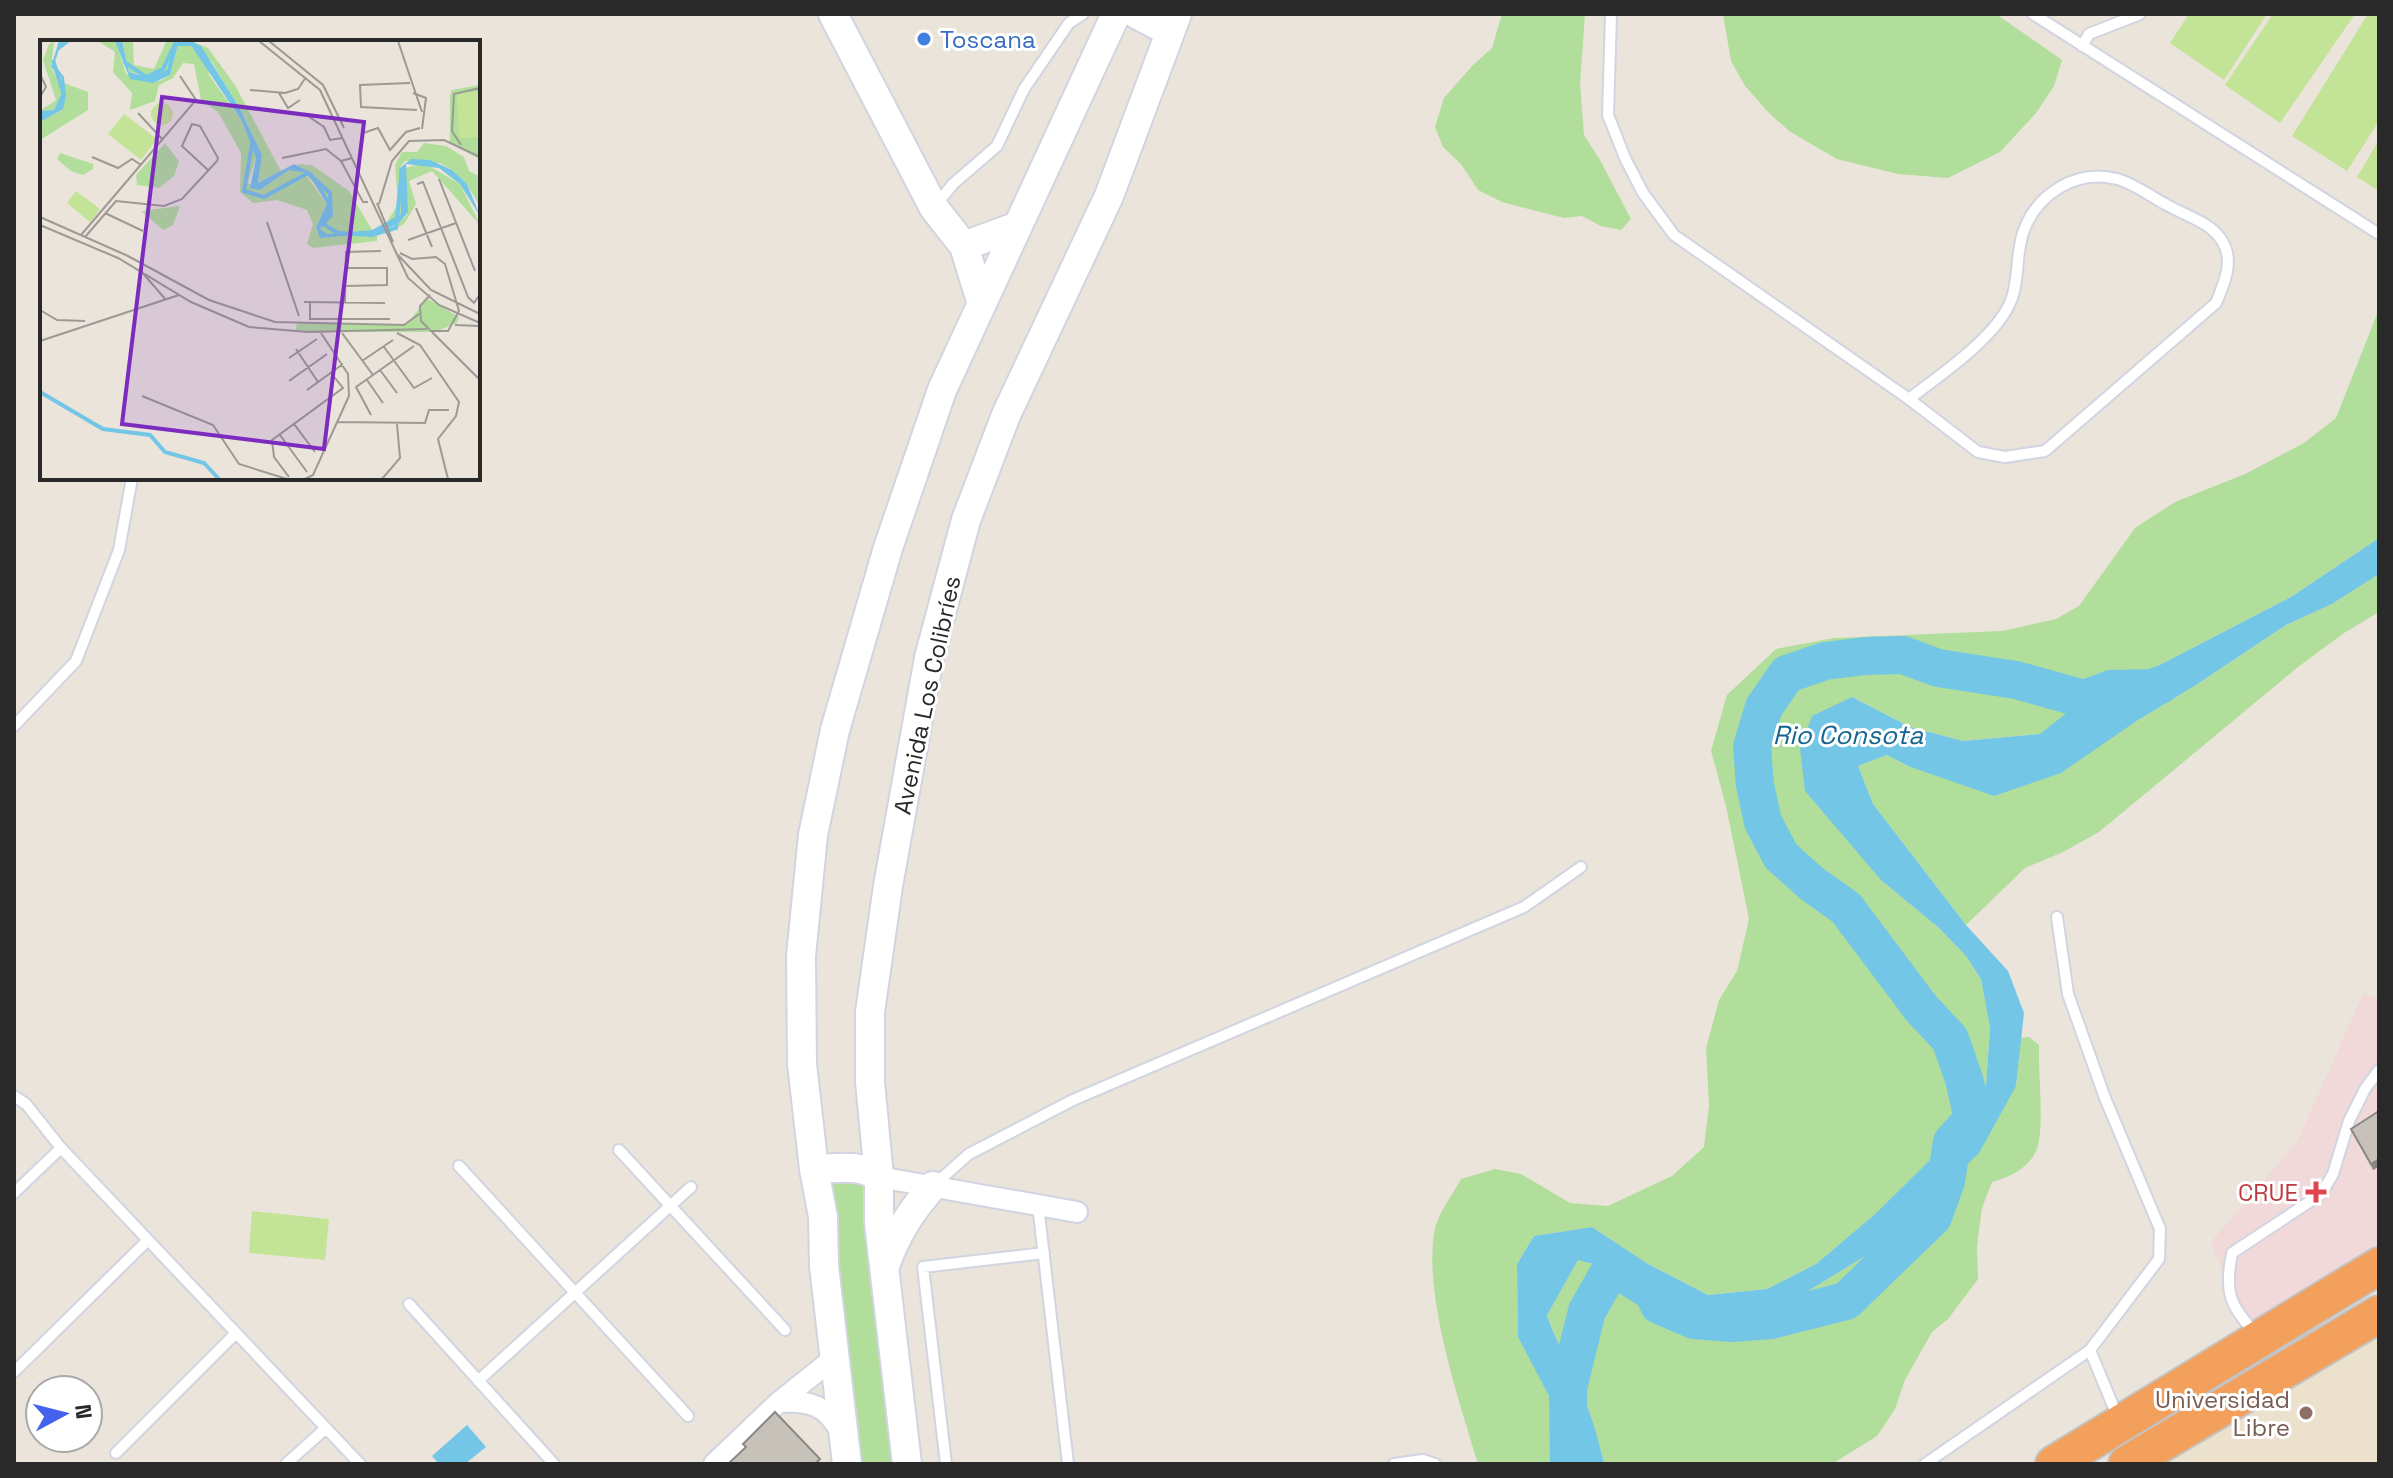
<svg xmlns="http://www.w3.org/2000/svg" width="2393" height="1478" viewBox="0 0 2393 1478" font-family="'Space Grotesk',sans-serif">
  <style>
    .education { fill: #ebe1cc }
    .medical { fill: #f1d9da }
    .green { fill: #b1de9b }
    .pitch { fill: #c3e497 }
    .water { fill: #74c6e6 }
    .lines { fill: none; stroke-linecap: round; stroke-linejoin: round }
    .river { stroke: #74c6e6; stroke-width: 38 }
    .lane-casing { stroke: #d1d4e1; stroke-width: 14 }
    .street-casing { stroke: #d1d4e1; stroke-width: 24 }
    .secondary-casing { stroke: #d1d4e1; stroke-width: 32 }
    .highway-casing { stroke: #c3c3c3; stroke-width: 40 }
    .lane { stroke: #fff; stroke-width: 10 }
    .street { stroke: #fff; stroke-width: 20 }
    .secondary { stroke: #fff; stroke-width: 28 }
    .highway { stroke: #f3a05d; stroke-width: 36 }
    .wall { fill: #aaa7a0 }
    .shaded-wall { fill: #8b8882 }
    .building { fill: #c6c2ba; stroke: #8b8882; stroke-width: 2 }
    .shop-dot { fill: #3f7fe0; stroke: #fff; stroke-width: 3 }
    .health-dot { fill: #e0444e; stroke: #fff; stroke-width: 3 }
    .education-dot { fill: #8d6e63; stroke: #fff; stroke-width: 3 }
    .labels { text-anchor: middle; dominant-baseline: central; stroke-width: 6; stroke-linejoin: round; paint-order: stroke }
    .shop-label { font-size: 24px; fill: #366cbe; stroke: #fff; text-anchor: start }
    .street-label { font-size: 24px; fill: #292929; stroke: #fff }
    .health-label { font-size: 24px; fill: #be3a42; stroke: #fff; text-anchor: end }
    .education-label { font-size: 24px; fill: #785e54; stroke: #fff; text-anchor: end }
    .water-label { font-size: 26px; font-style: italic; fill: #166490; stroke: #fff }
    .inset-river { fill: none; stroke: #74c6e6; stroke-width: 4 }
    .inset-road { fill: none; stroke: #9d9994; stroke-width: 2 }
    .view { fill: #7b2cbf; fill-opacity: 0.15; stroke: #7b2cbf; stroke-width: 4 }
    .inset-edge { fill: none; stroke: #292929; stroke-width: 4 }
  </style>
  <rect width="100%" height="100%" fill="#eae4db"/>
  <!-- education -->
  <path class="education" d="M2379,1324V1464H2148Z"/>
  <!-- medical -->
  <path class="medical" d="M2363,994L2379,999V1266L2261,1339L2239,1316L2211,1242L2297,1142Z"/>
  <!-- green -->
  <path class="green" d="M1502,14H1585L1580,83L1584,135L1600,160L1631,219L1621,230L1601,226L1582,216L1564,218L1502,202L1478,190L1461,164L1443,147L1435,127L1444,98L1472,66L1492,48Z
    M1723,14H1996L2062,60L2054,86L2036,113L2000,152L1948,178L1898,174L1837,159L1789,131L1769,113L1745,86L1731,61Z
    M2379,309V538L2291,597L2152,669L2084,700L2040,734L1963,741L1910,727L1852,697L1864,857L1881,880L1939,928L1966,956L1981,979L1990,1027L1986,1085L1973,1119L1874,1215L1816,1264L1767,1289L1708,1295L1648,1264L1592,1227L1534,1236L1517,1264L1518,1336L1568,1432L1579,1464H1478C1459,1400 1422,1293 1435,1228C1439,1212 1453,1194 1461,1179L1495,1169L1521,1174L1570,1203L1608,1206L1672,1176L1704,1147L1709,1105L1706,1048L1719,1000L1737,971L1749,919L1726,806L1711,751L1727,695L1776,649L1834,638L2002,631L2056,619L2079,606L2135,528L2175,502L2245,474L2304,443L2336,418Z
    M2379,574V612L2344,633L2298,667L2099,832L2063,852L2025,868L1966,925L1873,804L1858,766L1887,755L1908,766L2135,722L2196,685L2286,625L2332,604Z
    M2029,1037L2039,1045C2038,1071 2044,1123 2038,1145C2033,1166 2011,1177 1992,1182L1982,1208L1977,1246L1978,1279L1948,1319L1932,1332L1905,1380L1895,1409L1877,1436L1832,1464H1604C1598,1436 1590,1411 1579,1384C1568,1360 1555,1340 1547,1314L1578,1260L1619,1271L1659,1305L1732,1323L1782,1307L1888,1242L2016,1086L2021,1038Z
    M814,1169H868L907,1464H847Z"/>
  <!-- pitch -->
  <path class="pitch" d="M2189,14H2267L2224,80L2170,43Z
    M2273,14H2355L2280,123L2225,85Z
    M2368,14H2379V121L2347,171L2292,136Z
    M2379,140V191L2357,177Z
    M252,1211L329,1219L325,1260L249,1253Z"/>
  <!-- water -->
  <path class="water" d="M2379,538V574L2332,604L2286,625L2196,685L2135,722L2061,773L1994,796L1908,766L1887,755L1858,766L1873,804L1966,925L2008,971L2024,1013L2016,1086L1979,1153L1888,1242L1782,1307L1732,1323L1694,1320L1659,1305L1619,1271L1578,1260L1547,1315C1555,1340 1568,1360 1579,1385C1590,1411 1598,1436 1604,1464H1579L1568,1432L1518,1337L1517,1264L1534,1236L1592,1227L1648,1264L1708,1295L1767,1289L1816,1264L1874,1215L1973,1118L1986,1085L1990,1028L1981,979L1966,956L1939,928L1881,880L1805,791L1800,749L1812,716L1852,697L1910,727L1963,741L2040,734L2084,699L2152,669L2291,597Z
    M467,1425L486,1447L465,1464H439L432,1456Z"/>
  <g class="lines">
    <!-- river -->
    <path class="river" d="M1569,1464L1568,1388L1587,1311L1607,1276L1619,1271L1653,1292L1659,1305L1694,1320L1732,1323L1771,1320L1846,1301L1933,1217L1946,1181L1952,1142L1973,1119L1964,1079L1950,1039L1921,1008L1846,908L1811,883L1781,856L1763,822L1755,785L1752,747L1764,707L1787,674L1825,661L1865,656L1903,655L1938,668L2016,680L2084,699L2111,689L2152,688L2160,685"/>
    <!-- lane casing -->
    <g class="lane-casing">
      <path id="lane" d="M1611,14L1608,115L1625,158L1643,193L1674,235L1909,399L1978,452L2005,457L2045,451L2216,303C2228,275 2238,249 2209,227C2196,218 2179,212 2165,204C2150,196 2133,183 2117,179C2077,169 2038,193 2024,230C2015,253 2020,281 2010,303C1994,339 1940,375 1909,399
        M2033,14L2379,234
        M2082,46L2089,34L2140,14
        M935,206L953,184L997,146L1024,89L1069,23L1083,14
        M14,726L76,661L119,550L132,478
        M2057,917L2068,994L2105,1098L2160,1229L2159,1259L2090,1350
        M14,1096L26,1104L61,1148L360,1464
        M619,1150L785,1330
        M459,1166L688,1416
        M935,1184L969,1154L1073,1100L1524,907L1581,867
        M14,1193L61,1148
        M1038,1205L1068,1464
        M409,1304L554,1464
        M2257,1335C2230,1306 2224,1293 2232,1253L2321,1194L2333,1174L2349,1121L2365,1089L2379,1070
        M14,1372L148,1240
        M478,1381L691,1187
        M116,1453L236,1333
        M286,1464L326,1428
        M946,1464L923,1267L1044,1253
        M1394,1464L1423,1460L1435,1464
        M1925,1464L2090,1350L2118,1418"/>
    </g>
    <!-- street casing -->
    <g class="street-casing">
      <path id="street" d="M879,1177L1077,1212
        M779,1402C809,1400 827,1405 841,1433
        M714,1464L779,1402L834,1358"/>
    </g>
    <!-- secondary casing -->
    <g class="secondary-casing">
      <path id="secondary" d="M833,14L934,208L964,246L982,304
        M1136,14L1170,32
        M964,246L1018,226
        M814,1169C838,1169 859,1163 879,1177
        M885,1266C896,1234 911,1211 933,1186
        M847,1464L824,1266L823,1217L814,1169L802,1064L801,956L813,835L835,730L888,548L942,390L1116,14
        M907,1464L879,1223V1177L870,1082V1012L888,886L929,658L966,520L1006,415L1109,196L1177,14"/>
    </g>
    <!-- highway casing -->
    <g class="highway-casing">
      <path id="highway" d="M2054,1464L2379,1266
        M2127,1464L2379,1314"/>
    </g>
    <!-- lane -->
    <use href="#lane" class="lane"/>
    <!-- street -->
    <use href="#street" class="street"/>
    <!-- secondary -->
    <use href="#secondary" class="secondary"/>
    <!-- highway -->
    <use href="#highway" class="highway"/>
  </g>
  <!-- wall -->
  <path class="wall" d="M2379,1111L2373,1170L2351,1129Z"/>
  <!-- shaded-wall -->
  <path class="shaded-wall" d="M2379,1159V1167L2373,1170L2371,1164Z"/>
  <!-- building -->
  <path class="building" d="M2379,1111V1159L2371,1164L2351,1129Z
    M775,1412L820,1459L815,1464H728L746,1447L743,1444Z"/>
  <!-- markers -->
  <circle class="shop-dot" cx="924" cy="39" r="8"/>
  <path class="health-dot" d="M2312 1180h8v8h8v8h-8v8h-8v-8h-8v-8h8z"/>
  <circle class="education-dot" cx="2306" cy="1413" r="8"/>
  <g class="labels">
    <!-- shop labels -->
    <g class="shop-label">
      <text x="940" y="39">Toscana</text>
    </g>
    <!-- street labels -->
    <g class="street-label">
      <text transform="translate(927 695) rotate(-78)">Avenida Los Colibríes</text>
    </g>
    <!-- health labels -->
    <g class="health-label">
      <text x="2298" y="1192">CRUE</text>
    </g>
    <!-- education labels -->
    <g class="education-label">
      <text x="2290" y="1399">Universidad<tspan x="2290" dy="28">Libre</tspan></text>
    </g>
    <!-- water labels -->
    <g class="water-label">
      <text x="1848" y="735">Rio Consota</text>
    </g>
  </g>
  <!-- overview -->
  <g transform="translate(40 40)">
    <rect width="440" height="440" fill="#eae4db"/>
    <path d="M58,1L76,2L86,34L120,41L130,35L138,5L147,2L167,23L169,35L202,81L216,117L208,143L220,150L249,130L263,131L287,164L276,187L280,198L325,192L337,193V201L273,208L267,204L273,184L267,170L237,160L213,163L200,152L201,113L178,72L161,60L154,24L143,23L133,38L119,45L115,61L90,70L92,53L73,32L75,12ZM82,1H93L94,25L114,29L126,2L134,1L127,30L115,37L89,32ZM151,1L168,8L195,45L241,131L218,143L222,115L203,75L172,22ZM14,2L11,27L23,50L14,70L0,71L16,60L3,20L9,4ZM24,43L48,52V70L0,100V82L23,69ZM440,45V117L437,118L410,103V56L412,50ZM125,103L139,121L134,136L119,148L97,145L96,135ZM384,103L406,106L424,117L429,131L440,137V167L427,144L412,130L400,123L365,121L359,129L361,174L346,184L358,164L355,125L362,112H377ZM20,113L53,124V129L43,135L31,131L17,119ZM384,123L420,144L440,185L392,131L369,141L376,164L364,184L349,192L367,175L362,129ZM257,124L272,125L309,151L332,190L287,195L280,189L290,162ZM140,166L133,185L123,190L101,171ZM386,258L419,277L417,283L395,292H255L257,283L368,284Z" fill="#b1de9b"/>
    <path d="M440,52V97L419,98L417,53ZM111 74a11 11 0 1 1 22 0a11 11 0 1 1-22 0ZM84,74L117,99L101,120L68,94ZM36,151L60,169L50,182L27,163Z" fill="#c3e497"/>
    <path d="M19,1H31L19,10L14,24L24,37L26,56L23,69L0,82V71L14,70L23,50L21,37L11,27ZM75,1H82L89,32L106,37L127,30L134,1H151L161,6L199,67L222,115L218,143L254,124L272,133L290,162L291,175L280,189L287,194L332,190L361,174L359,129L371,119L390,120L412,130L427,144L440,176L420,144L399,128L366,124L368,172L358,184L337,193L280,198L276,187L287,164L268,133L249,130L220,150L210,148L216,118L202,81L150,4L138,5L130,35L113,43L90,39Z" fill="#74c6e6"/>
    <path class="inset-river" d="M13,20L24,55M84,22L106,37L123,29L135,4H153M212,104L204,151L224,157L268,133L290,153L291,175L283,184L298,193L332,195L356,188L362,129M0,352L63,389L110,395L125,412L164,423L179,439"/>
    <path class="inset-road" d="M219,1L280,50L368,238L399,265L440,283M229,1L283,45L304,88M358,1L382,72M0,34L6,47L0,57M370,43L320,45L321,67L377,70M210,50L245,53L258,49L266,37M239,53L248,68L260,60M373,53L386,58L382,89M98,73L123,100M265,74L284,87L290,100L302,98M323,93L338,88L350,110L366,92L380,88M421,105L412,91L414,54L440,48M52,117L78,128L92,119L101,125M242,118L286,109L301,121M312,118L301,121L323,162H328M399,139L435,231M377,144L383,142L428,257L434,263L440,254M337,163L353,202M339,164L352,121L369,101L404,100L440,117M376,168L392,207M65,173L103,191M0,177L88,216L169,260L235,282L364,285L379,274M227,182L259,276M0,185L78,218L151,262L209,287L268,292L387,289M41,195L156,60L140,36M45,197L76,161L124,166L142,159L177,121L178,118L160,86L152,84L142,106L168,130M368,200L416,183M360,213L372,219L396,217L405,224L419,271L408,291H391L381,281L380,266L390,255M358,215L391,250L440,274M101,231L126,260M305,246L347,245V228H305M264,262L345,263M270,262V279H350M305,262L306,212L341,211M0,270L17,280L45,281M415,285L440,286M392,292L440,340M302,293L333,335M357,293L380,305L419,362L416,376L398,399L408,439M0,301L139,255M344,307L374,348L392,338M256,309L278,342M249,318L277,299M322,321L353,300M340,330L357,353M327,340L343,363M249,341L287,314M267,350L303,324M102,356L173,385L199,424L247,439M331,375L316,347L374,306M297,382L385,383L389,370H409M254,384L275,412M240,395L267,432M249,437L234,417L232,400L303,348L291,333M265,439L273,435L309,356L308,334L281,293M342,439L360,418L357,384"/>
    <path class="view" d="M122,57L324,82L284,409L82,384Z"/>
    <rect width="440" height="440" class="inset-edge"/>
  </g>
  <!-- border -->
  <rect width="2393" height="1478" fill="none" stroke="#292929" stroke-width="32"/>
  <!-- north arrow -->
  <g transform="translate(64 1414) rotate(83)"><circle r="38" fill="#ffffff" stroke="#a9a9a9" stroke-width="2"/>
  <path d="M0-6L14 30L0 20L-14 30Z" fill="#4562ee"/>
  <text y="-12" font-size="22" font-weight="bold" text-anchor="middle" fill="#292929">N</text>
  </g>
</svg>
